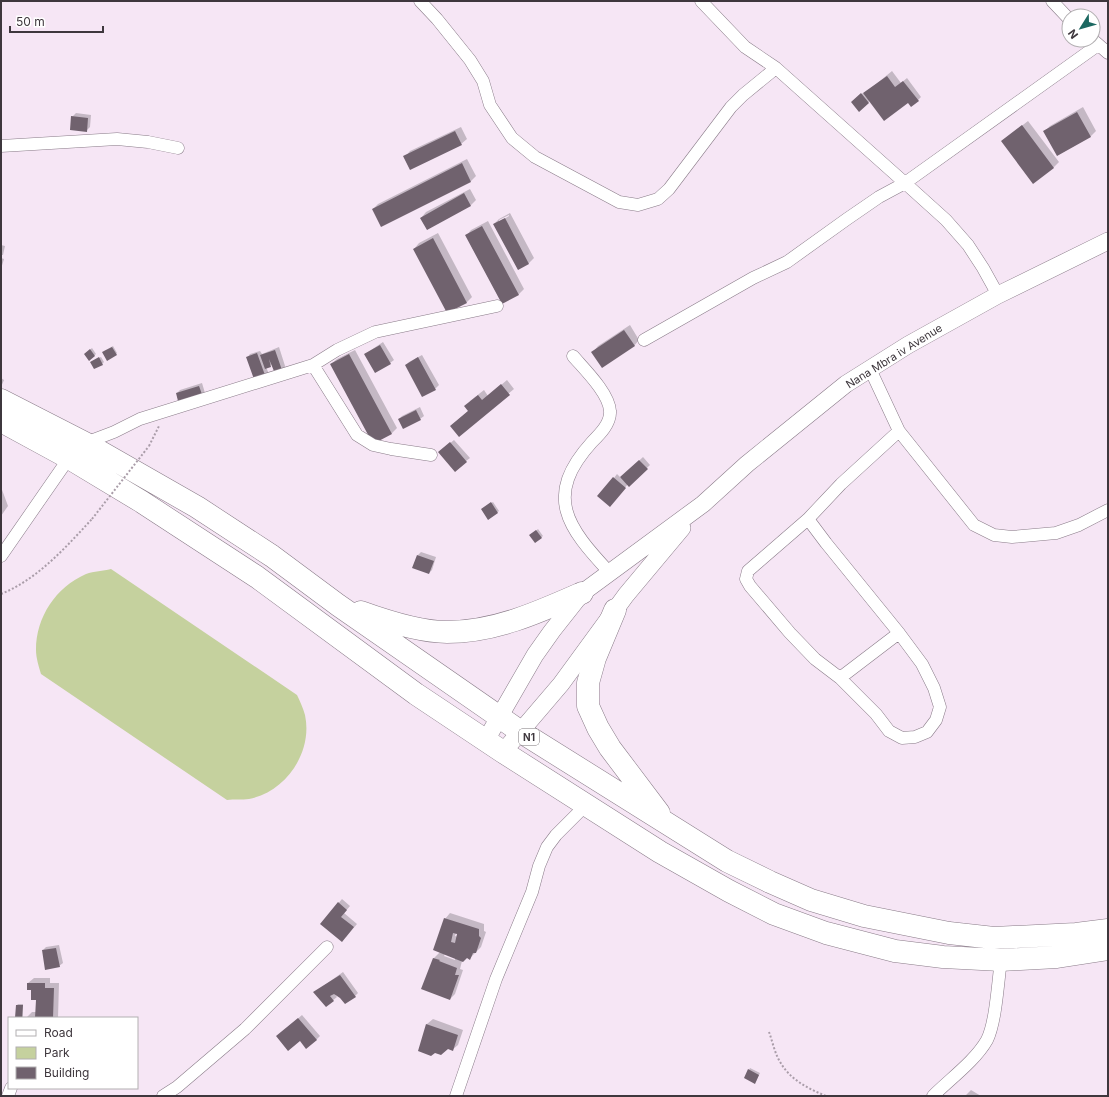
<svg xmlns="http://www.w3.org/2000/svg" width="1109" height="1097" viewBox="0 0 1109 1097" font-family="Inter,sans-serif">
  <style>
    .green { fill: #c5d19e }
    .shadow { fill: #0003; fill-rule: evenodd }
    .building { fill: #70626e; fill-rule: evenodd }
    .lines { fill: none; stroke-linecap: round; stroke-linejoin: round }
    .street-casing { stroke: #897b88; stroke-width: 13 }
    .secondary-casing { stroke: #897b88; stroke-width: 18 }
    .highway-casing { stroke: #897b88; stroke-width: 23 }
    .path { stroke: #aa9da9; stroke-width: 2; stroke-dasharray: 2 2; stroke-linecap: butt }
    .street { stroke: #fff; stroke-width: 12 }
    .secondary { stroke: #fff; stroke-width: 17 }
    .highway { stroke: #fff; stroke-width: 22 }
    .path-bridge { stroke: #aa9da9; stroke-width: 2; stroke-dasharray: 2 2; stroke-linecap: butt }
    .labels { text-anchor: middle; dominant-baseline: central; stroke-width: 4; stroke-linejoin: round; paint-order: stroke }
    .shield { fill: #fff; stroke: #787377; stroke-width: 1 }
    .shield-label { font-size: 10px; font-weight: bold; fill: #3e373d }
    .street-label { font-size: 11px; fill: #3e373d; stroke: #fff }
  </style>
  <rect width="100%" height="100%" fill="#f6e6f5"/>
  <!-- green -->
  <path class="green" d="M111,569L297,695C300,701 303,708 305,715C313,752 286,792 249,799C242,800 234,799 227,800L41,674C39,667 36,658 36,650C36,617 56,587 86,574C94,571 103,571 111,569Z"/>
  <!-- shadow -->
  <path class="shadow" d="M892,71L901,83L907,78L921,97L918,100L908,101H870L859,110L852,102L863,93L864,94Z
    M1083,107L1096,131L1091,136L1058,155L1044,132L1050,126Z
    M76,113L91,115L90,127L86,131L72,117Z
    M1028,121L1059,162L1053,168L1002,141Z
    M461,127L467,139L461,144L405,157L410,151Z
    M467,159L476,176L471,181L381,226L373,209L378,204Z
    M470,189L476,200L471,205L427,229L421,218L426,212Z
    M510,213L534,258L529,263L518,269L494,224L499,219ZM509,215V216L499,222V220Z
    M488,221L524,289L519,294L502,303L466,236L471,230Z
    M438,233L472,297L467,302L447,312L414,249L419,243Z
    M1,245L5,246L3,255H1Z
    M1,258L4,259L1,269Z
    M630,325L639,340L634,346L593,352L598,346Z
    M383,342L394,360L390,363L365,354Z
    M113,346L117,353L116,354L104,351Z
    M279,347L286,369L283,372L272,364L266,367L269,374L265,377L247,358L250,354L260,351L262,354Z
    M92,348L96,354L89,360L85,354Z
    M355,350L397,428L392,433L374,442L331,364L337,359Z
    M422,355L439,385L435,389L406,365L409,362Z
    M101,357L104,362L102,364L93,361Z
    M1,378L4,380L1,387Z
    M507,380L514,389L459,435L451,426L468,411L470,401L484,390L488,396Z
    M202,383L205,393L202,396L177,393L180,390Z
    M420,407L424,416L420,419H399L402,416Z
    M454,440L470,458L466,461L443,449Z
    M643,457L650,465L629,485L628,484L613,502L614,478L617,474L621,478Z
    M1,487L8,506L1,516Z
    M493,502L499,511L488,519L482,509Z
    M538,529L543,536L535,542L532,534Z
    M421,552L436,557L432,570L429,573L418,555Z
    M342,899L350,906L344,913L357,924L346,937L321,924Z
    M450,913L484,924V931L486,932L481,947L470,958L467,957L462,961L460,969L463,970L455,994L450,999L433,959L440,952L445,919ZM456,933L459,934L458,937L455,936ZM445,954L455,958V960L444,956Z
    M59,945L63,963L59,966L43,950L46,947Z
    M343,972L358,993L355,996L340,997L334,993L337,997L327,1005L315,992Z
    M34,978H50V983H59L58,1018H26L32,1012H37V999L28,983Z
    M18,1004H23V1017L21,1018L17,1005Z
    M302,1015L320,1036L316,1040H300L281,1033Z
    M433,1019L463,1030L458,1045L452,1050L448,1048L434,1052L420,1051L427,1024Z
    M750,1068L760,1073L756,1081L749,1070Z
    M971,1090L981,1096H965Z"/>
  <!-- building -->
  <path class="building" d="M887,76L895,87L903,81L919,101L911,107L908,103L884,121L863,93Z
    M861,93L869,103L859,112L851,102Z
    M1077,112L1091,137L1057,156L1043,131Z
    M71,116L88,118L87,132L70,130Z
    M1022,125L1054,168L1033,184L1001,141Z
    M455,131L462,145L410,170L403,156Z
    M462,163L471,182L381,227L372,209Z
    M464,193L471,206L427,230L420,218Z
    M505,218L529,264L518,270L493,224Z
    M482,226L519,295L502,304L465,235Z
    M433,238L467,303L447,313L413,249Z
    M624,330L635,346L602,368L591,352Z
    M380,345L391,364L375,373L364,354Z
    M112,347L117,355L107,361L102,352Z
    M90,349L95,356L89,361L84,354Z
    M275,350L283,373L276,376L269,359L271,367L265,369L260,355Z
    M257,353L266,378L255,382L246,357Z
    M349,354L392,434L373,444L330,364Z
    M99,357L103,365L94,369L90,362Z
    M418,357L436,390L422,397L405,365Z
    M501,384L510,395L459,437L450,426L468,411L464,406L478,395L482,400Z
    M199,386L203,397L179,405L176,393Z
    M416,410L421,420L403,429L398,419Z
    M450,442L467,462L455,472L438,452Z
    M639,460L648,469L629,487L620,477Z
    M613,477L626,488L610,507L597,496Z
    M491,502L498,513L488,520L481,509Z
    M536,530L542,538L535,543L529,535Z
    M417,555L434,561L429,574L412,568Z
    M338,902L347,910L341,917L354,927L342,942L320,924Z
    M444,918L479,929V936L481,938L476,953H473L470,960L467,958L463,962L433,950ZM453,933L457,934L455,943L451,942Z
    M56,948L60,967L45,970L42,950Z
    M433,958L440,960L439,961L457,968L455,975H459L450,1000L421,989Z
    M340,975L356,997L345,1004L340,998L334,994L330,996L334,1001L326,1007L313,992Z
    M27,983H45V988H54L53,1018H35L36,1000H31V990H27Z
    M16,1005H23L22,1018H15Z
    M298,1018L317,1040L306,1049L300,1041L288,1051L276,1036Z
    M426,1024L458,1035L453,1051L448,1049L441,1055L435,1053L431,1056L418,1051Z
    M748,1069L759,1075L755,1084L744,1078Z"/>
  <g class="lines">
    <!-- street casing -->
    <g class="street-casing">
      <path id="street" d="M420,1L437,19L470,60L483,81L490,105L512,138L535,157L619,202L638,205L658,199L669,189L731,107L743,95L776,68
        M701,1L745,47L776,68L905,183L946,220L968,245L983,268L998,295
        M1052,1L1069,19
        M1093,40L1108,53
        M1,146L117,139L148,142L178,148
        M644,340L753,278L787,262L847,219L879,197L905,183L1098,45
        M573,356C584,369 609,393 610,411C611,423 600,434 592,442C543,496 567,527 610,573
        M313,365L337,350L375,332L497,306
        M870,369L899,431L974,525L994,535L1012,537L1056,533L1079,525L1108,510
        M808,519L748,571L746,579L750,586L790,633L815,659L840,678L876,714L889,731L902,738L915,737L927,732L936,720L940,707L934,688L922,664L899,633L826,543L808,519L841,484L899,431
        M1,556L69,458L85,443L114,432L140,419L313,365L357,435L373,445L391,449L431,455
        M840,678L899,633
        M8,1096L11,1088
        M163,1096L177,1087L245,1029L327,947
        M456,1096L496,979L532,892L539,866L547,847L556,835L587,804
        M933,1096C950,1079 975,1061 987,1040C996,1022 998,981 1001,960"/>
    </g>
    <!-- secondary casing -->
    <g class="secondary-casing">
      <path id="secondary" d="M486,740L535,655L552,631L582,593L703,504L747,464L846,384L908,345L998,295L1108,241
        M503,752L561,684L626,595L682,528"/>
    </g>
    <!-- highway casing -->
    <g class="highway-casing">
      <path id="highway" d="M1,400L85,443L197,507L272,556L338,605L521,732L727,861L770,882L811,900L864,916L949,933L994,938L1076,934L1108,930
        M1,421L69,458L142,502L257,577L416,694L503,752L660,852L729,891L774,914L826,933L895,951L943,957L1001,960L1057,957L1108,949
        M615,610L595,658L588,683V706L598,728L610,748L659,813
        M361,612C386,621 420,632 447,632C495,632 539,612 582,593"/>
    </g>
    <!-- path -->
    <path class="path" d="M149,446L159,426
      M1,594C38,579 66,547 92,519
      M769,1032C772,1040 774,1050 778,1058C788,1079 807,1088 826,1096"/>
    <!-- street -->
    <use href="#street" class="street"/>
    <!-- secondary -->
    <use href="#secondary" class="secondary"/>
    <!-- highway -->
    <use href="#highway" class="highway"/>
    <!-- path-bridge -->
    <path class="path-bridge" d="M92,519L149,446"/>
  </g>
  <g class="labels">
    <!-- shield labels -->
    <rect class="shield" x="519" y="729" width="20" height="16" rx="3"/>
    <g class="shield-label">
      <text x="529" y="737">N1</text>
    </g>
    <!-- street labels -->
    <g class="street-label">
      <text transform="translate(894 356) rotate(-32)">Nana Mbra ⅳ Avenue</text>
    </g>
  </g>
  <!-- border -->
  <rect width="1109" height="1097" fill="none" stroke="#3e373d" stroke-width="4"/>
  <!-- legend -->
  <rect x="8" y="1017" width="130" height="72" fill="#ffffff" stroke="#b2afb1"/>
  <rect x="16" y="1030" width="20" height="6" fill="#ffffff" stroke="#b2afb1"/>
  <text x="44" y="1037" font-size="12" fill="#3e373d">Road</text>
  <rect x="16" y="1047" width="20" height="12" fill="#c5d19e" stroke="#b2afb1"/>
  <text x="44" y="1057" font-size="12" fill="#3e373d">Park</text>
  <rect x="16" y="1067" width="20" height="12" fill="#70626e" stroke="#b2afb1"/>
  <text x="44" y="1077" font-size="12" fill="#3e373d">Building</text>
  <!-- north arrow -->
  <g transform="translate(1081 28) rotate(233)"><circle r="19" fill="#ffffff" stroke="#b2afb1"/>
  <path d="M0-3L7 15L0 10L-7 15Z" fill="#1c6861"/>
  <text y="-6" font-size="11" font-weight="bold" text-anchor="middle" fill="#3e373d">N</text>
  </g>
  <!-- scale -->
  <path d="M10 26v6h93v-6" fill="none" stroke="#3e373d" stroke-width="2"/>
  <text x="16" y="26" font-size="12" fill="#3e373d" stroke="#ffffff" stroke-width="3" paint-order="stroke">50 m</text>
</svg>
